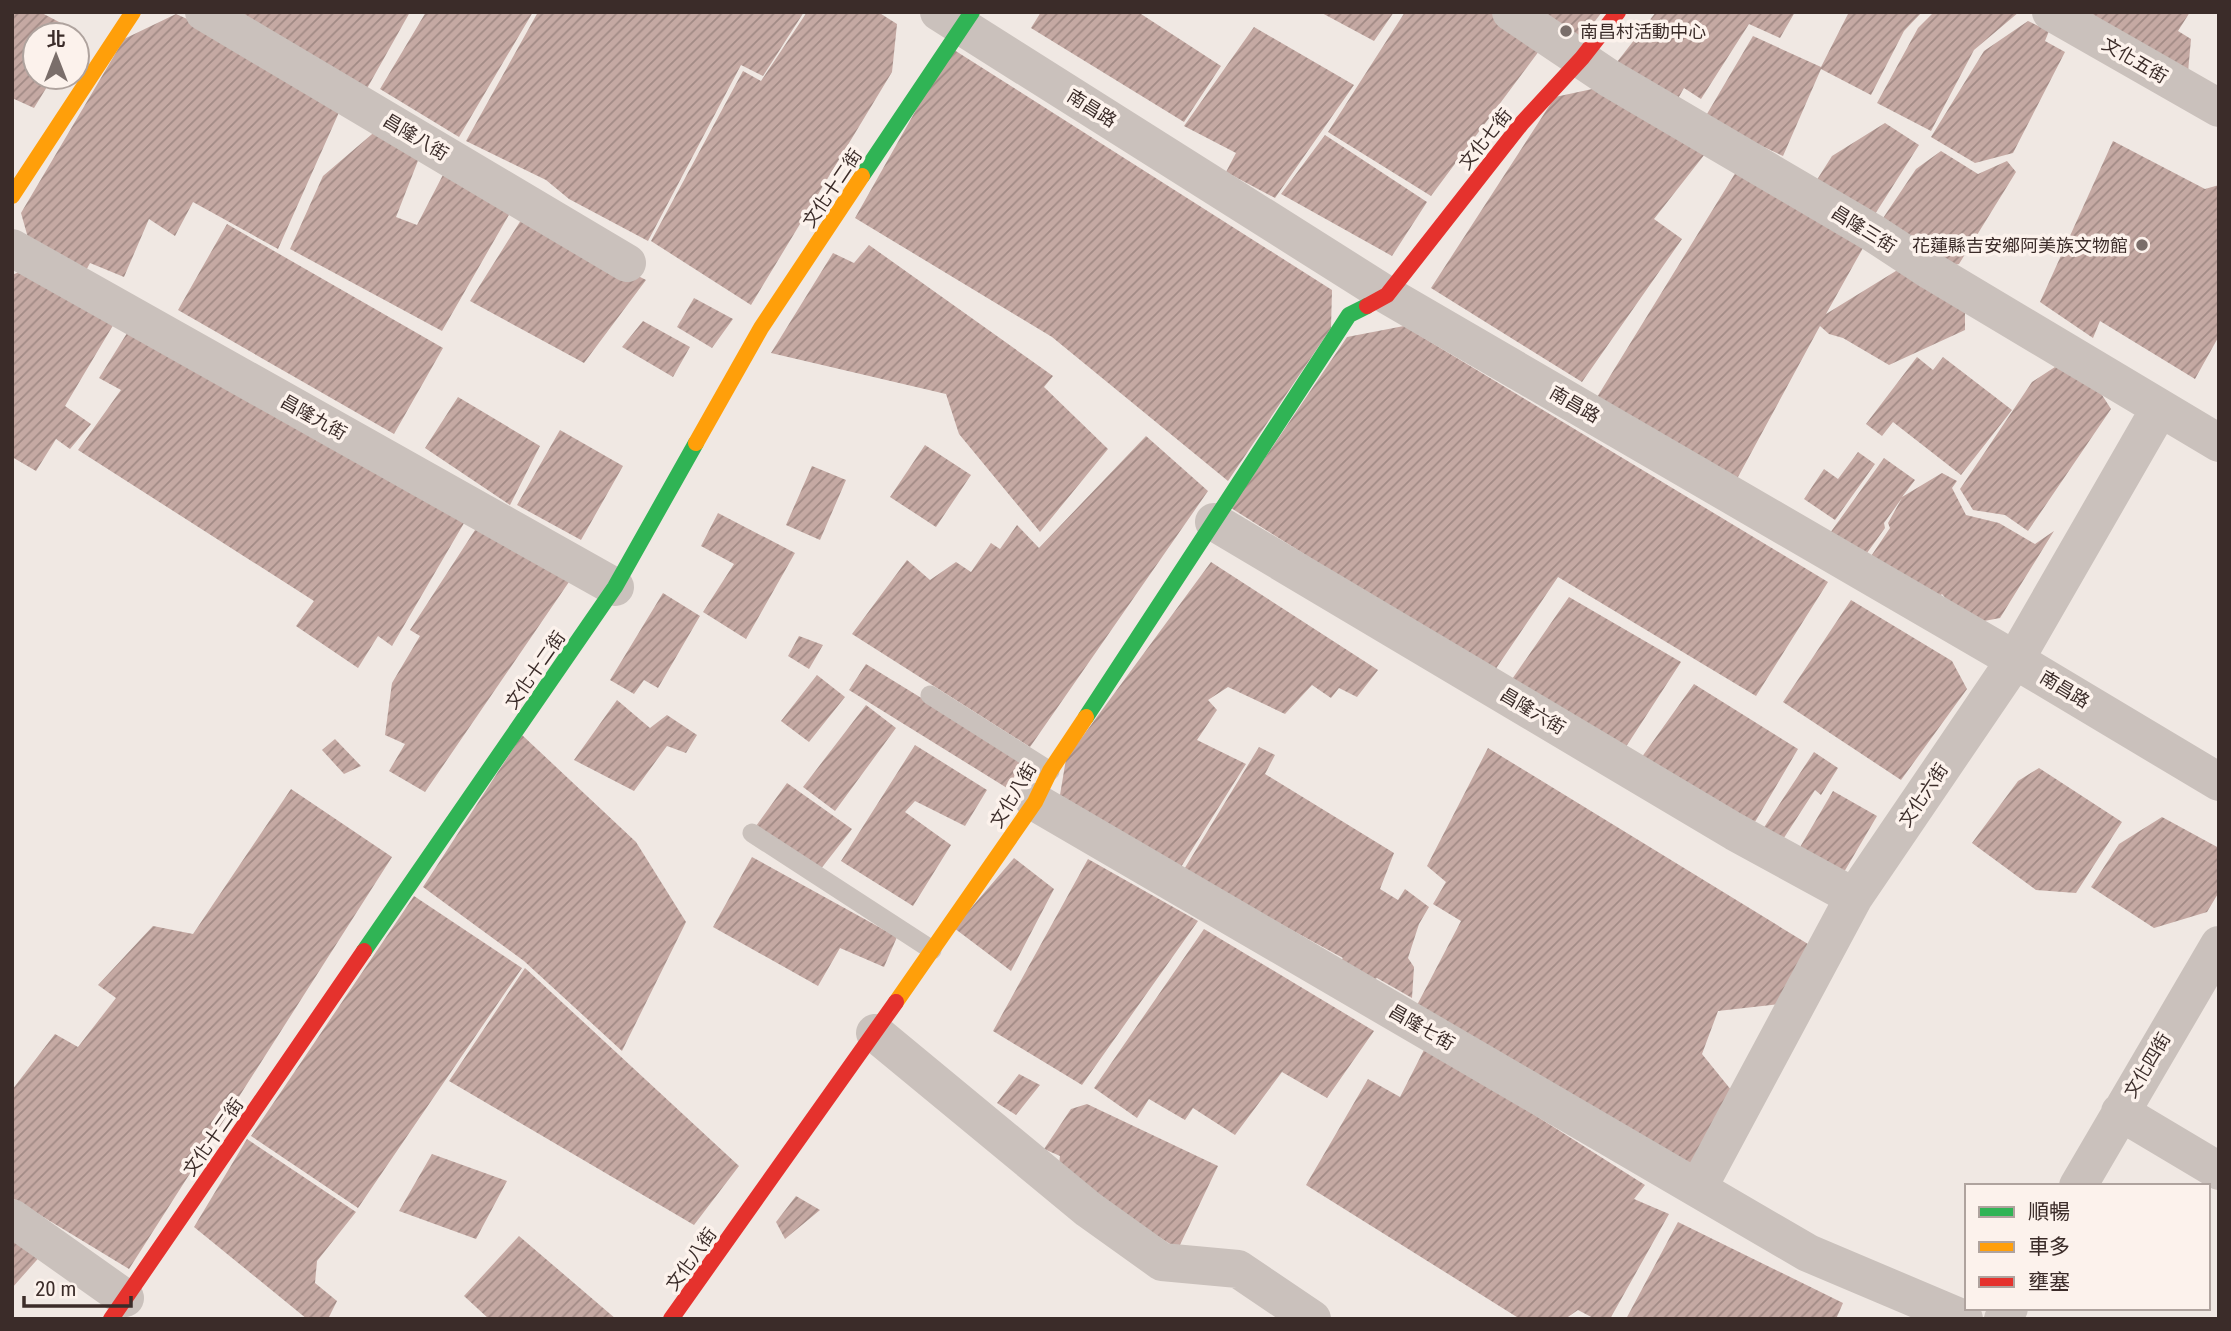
<svg xmlns="http://www.w3.org/2000/svg" width="2231" height="1331" viewBox="0 0 2231 1331" font-family="'Roboto Condensed','Noto Sans TC',sans-serif">
  <style>
    .building { fill: url(#building-hatch) }
    .lines { fill: none; stroke-linecap: round; stroke-linejoin: round }
    .lane { stroke: #cac1bc; stroke-width: 19 }
    .street { stroke: #cac1bc; stroke-width: 38 }
    .fast { stroke: #30b455; stroke-width: 16 }
    .slow { stroke: #ff9f0a; stroke-width: 16 }
    .jam { stroke: #e5322d; stroke-width: 16 }
    .poi-dot { fill: #7a6e6a; stroke: #fcf2ec; stroke-width: 2.5 }
    .labels { text-anchor: middle; dominant-baseline: central; stroke-width: 7; stroke-linejoin: round; paint-order: stroke }
    .poi-label { font-size: 18px; fill: #3b2c29; stroke: #fcf2ec; text-anchor: start }
    .street-label { font-size: 18px; fill: #3b2c29; stroke: #fcf2ec }
  </style>
  <defs>
    <pattern id="building-hatch" width="6" height="6" patternUnits="userSpaceOnUse" patternTransform="scale(1.75)"><rect width="6" height="6" fill="#c5a9a3"/><path d="M-1 1l2-2M0 6l6-6M5 7l2-2" fill="none" stroke="#a18a85"/></pattern>
  </defs>
  <rect width="100%" height="100%" fill="#f0e8e3"/>
  <!-- building -->
  <path class="building" d="M12,12H40L80,33L79,35H35V77H53L34,108L12,98Z
    M219,12H410L365,92Z
    M426,12H533L459,137L380,89Z
    M538,12H804L763,76L741,65L648,241L569,199L546,180L466,141Z
    M807,12H878L897,24L892,72L751,305L651,241L743,71L761,81Z
    M1041,12H1138L1221,66L1184,122L1031,28Z
    M1320,12H1394L1374,41Z
    M1405,12H1491L1542,47L1431,196L1328,132Z
    M1518,12H1602L1573,49Z
    M1656,12H1795L1780,38L1749,24L1701,99L1684,88L1672,109L1610,71Z
    M1849,12H1922L1904,31L1871,95L1821,69L1783,156L1704,119L1753,36L1821,67Z
    M1934,12H2019L1974,50L1931,131L1877,103L1918,28Z
    M2056,12H2190L2178,31L2191,39L2188,72Z
    M176,14L241,43L345,99L278,249L193,202L175,236L149,219L124,277L90,263L83,276L32,252L21,213L124,39Z
    M2028,21L2049,31L2045,41L2065,52L2013,153L1975,163L1931,137L1984,51Z
    M1254,27L1354,85L1275,198L1226,172L1236,153L1184,126Z
    M951,48L1332,290L1331,328L1228,481L1052,337L855,218Z
    M1611,85L1712,145L1654,219L1682,239L1582,382L1431,288L1555,97Z
    M1885,123L1919,145L1870,222L1813,186L1832,156Z
    M378,129L421,153L396,217L417,225L445,171L510,213L442,331L290,249L323,176Z
    M1325,135L1427,202L1392,256L1281,194Z
    M2113,141L2205,189L2219,185V336L2195,379L2100,321L2093,338L2040,302Z
    M1941,151L1978,174L2007,161L2016,172L1959,264L1931,271L1873,233L1916,169Z
    M1736,172L1863,248L1826,314L1904,266L1965,304V330L1889,365L1843,338L1829,334L1820,326L1732,488L1594,402Z
    M523,217L646,280L584,363L470,301Z
    M227,224L443,348L394,434L178,310Z
    M869,245L1053,376L1044,387L1108,449L1040,532L959,434L946,394L771,353L833,253L854,263Z
    M31,267L118,317L65,406L91,424L70,449L56,439L36,471L12,457V275Z
    M694,298L733,319L712,348L677,327Z
    M643,321L690,347L673,377L622,347Z
    M1404,326L1828,582L1756,696L1558,577L1493,673L1231,508L1347,337Z
    M129,330L467,518L392,646L378,636L358,668L296,626L314,601L78,450L121,390L99,378Z
    M1917,357L1933,370L1943,357L2012,410L1961,475L1893,422L1882,436L1866,424Z
    M2055,367L2095,384L2111,409L2028,531L2005,515L1973,510L1960,489L2032,382Z
    M458,397L540,446L510,505L425,448Z
    M560,430L623,466L581,540L517,505Z
    M1146,436L1208,491L1030,747L852,634L907,560L930,580L956,562L971,572L991,543L1000,549L1017,525L1039,548Z
    M925,445L971,475L936,527L890,497Z
    M1858,452L1875,464L1835,520L1804,499L1824,469L1838,479Z
    M1884,458L1915,480L1902,497L1942,473L1957,481L1952,488L1966,515L1999,523L2035,544L2054,531L2000,618L1968,624L1942,594L1926,608L1863,568L1890,528L1888,523L1902,498L1884,523L1885,528L1859,564L1825,540Z
    M812,466L846,480L820,540L786,525Z
    M718,513L795,553L746,639L703,612L734,564L701,546Z
    M477,527L571,579L425,792L389,771L405,744L385,735L392,683L420,636L410,630Z
    M1211,562L1378,670L1357,697L1339,688L1331,698L1312,685L1285,714L1228,687L1208,700L1217,710L1197,740L1246,764L1181,867L1060,795L1066,759Z
    M663,593L700,616L658,688L644,680L634,694L610,680Z
    M1569,597L1681,662L1620,756L1508,685Z
    M1851,600L1952,661L1967,689L1901,780L1783,702Z
    M799,636L823,645L809,669L788,656Z
    M866,664L1024,761L1007,788L849,690Z
    M817,675L845,697L809,742L781,721Z
    M1694,684L1798,749L1749,832L1634,768Z
    M617,700L650,728L667,715L697,735L686,753L667,746L634,791L574,760Z
    M866,705L896,728L835,811L803,787Z
    M522,735L636,842L686,922L622,1051L524,961L423,887Z
    M335,739L361,766L344,774L322,750Z
    M915,745L987,790L965,826L915,801L905,812L951,845L913,906L841,861Z
    M1259,747L1275,755L1265,774L1394,853L1380,889L1398,900L1405,889L1429,907L1419,924L1408,958L1414,967L1412,998L1377,978L1358,988L1332,971L1343,958L1183,871Z
    M1488,748L1808,944L1780,1004L1718,1011L1702,1054L1736,1096L1690,1170L1416,1007L1461,921L1433,904L1446,882L1427,866Z
    M1814,752L1838,768L1821,795L1815,790L1776,850L1757,838Z
    M2039,768L2122,822L2076,893L2036,890L1972,843L2018,781Z
    M787,783L852,829L820,870L756,826Z
    M291,789L392,857L129,1269L12,1198V1090L55,1034L78,1047L116,998L98,985L153,926L193,934Z
    M1833,791L1877,816L1837,884L1793,859Z
    M2162,817L2219,848V892L2207,912L2154,928L2091,887L2119,844Z
    M752,857L897,937L884,967L840,948L818,986L713,927Z
    M1014,858L1054,889L1011,971L954,928Z
    M1088,859L1198,921L1082,1085L993,1031Z
    M414,896L522,968L358,1208L251,1136Z
    M1204,929L1374,1031L1327,1098L1282,1072L1235,1135L1193,1108L1185,1120L1149,1099L1137,1118L1094,1088Z
    M525,968L739,1166L694,1225L449,1081Z
    M1426,1046L1645,1185L1634,1199L1669,1214L1610,1319H1595L1578,1310L1565,1319H1520L1306,1185L1368,1079L1400,1097Z
    M1019,1074L1040,1085L1016,1115L997,1103Z
    M1087,1104L1218,1166L1178,1249L1058,1173L1060,1156L1044,1149L1071,1109Z
    M247,1139L356,1212L317,1261L315,1283L337,1301L328,1319H307L194,1227Z
    M432,1154L507,1181L476,1239L399,1211Z
    M796,1196L820,1210L785,1239L776,1222Z
    M1678,1222L1843,1303L1836,1319H1626Z
    M12,1234L43,1253L12,1288Z
    M519,1236L616,1319H489L464,1296Z"/>
  <g class="lines">
    <!-- lane -->
    <path class="lane" d="M930,695L1050,771
      M752,833L932,950"/>
    <!-- street -->
    <path class="street" d="M204,12L627,263
      M939,12L1387,295L2015,660L2219,782
      M1511,12L1609,78L1873,233L1931,271L2219,443
      M2051,12L2219,108
      M12,248L615,587
      M1214,522L1735,832L1854,897
      M1035,802L1808,1253L1964,1319
      M875,1033L1088,1209L1162,1262L1238,1269L1312,1319
      M2120,1112L2219,1171
      M2078,1186L2219,945
      M1698,1188L1854,897L2015,660L2160,408
      M12,1218L125,1298
      M2003,1319L2009,1308"/>
    <!-- fast -->
    <path class="fast" d="M862,176L972,12
      M1086,717L1349,315L1367,306
      M364,951L615,587L696,443"/>
    <!-- slow -->
    <path class="slow" d="M12,196L133,12
      M696,443L761,328L862,176
      M896,1002L1035,802L1050,771L1086,717"/>
    <!-- jam -->
    <path class="jam" d="M1367,306L1387,295L1522,123L1582,58L1618,12
      M111,1319L364,951
      M671,1319L896,1002"/>
  </g>
  <!-- markers -->
  <g class="poi-dot">
    <circle cx="1566" cy="31" r="7"/>
    <circle cx="2142" cy="245" r="7"/>
  </g>
  <g class="labels">
    <!-- poi labels -->
    <g class="poi-label">
      <text x="1580" y="31">南昌村活動中心</text>
      <text x="2128" y="245" text-anchor="end">花蓮縣吉安鄉阿美族文物館</text>
    </g>
    <!-- street labels -->
    <g class="street-label">
      <text transform="translate(2135 60) rotate(30)">文化五街</text>
      <text transform="translate(1092 108) rotate(32)">南昌路</text>
      <text transform="translate(416 137) rotate(31)">昌隆八街</text>
      <text transform="translate(1485 139) rotate(-51)">文化七街</text>
      <text transform="translate(832 188) rotate(-56)">文化十二街</text>
      <text transform="translate(1864 229) rotate(32)">昌隆三街</text>
      <text transform="translate(1575 404) rotate(30)">南昌路</text>
      <text transform="translate(314 417) rotate(29)">昌隆九街</text>
      <text transform="translate(535 670) rotate(-55)">文化十二街</text>
      <text transform="translate(2065 689) rotate(31)">南昌路</text>
      <text transform="translate(1533 711) rotate(31)">昌隆六街</text>
      <text transform="translate(1013 795) rotate(-59)">文化八街</text>
      <text transform="translate(1923 795) rotate(-56)">文化六街</text>
      <text transform="translate(1422 1027) rotate(30)">昌隆七街</text>
      <text transform="translate(2147 1065) rotate(-59)">文化四街</text>
      <text transform="translate(213 1137) rotate(-55)">文化十二街</text>
      <text transform="translate(691 1259) rotate(-54)">文化八街</text>
    </g>
  </g>
  <!-- border -->
  <rect width="2231" height="1331" fill="none" stroke="#3b2c29" stroke-width="28"/>
  <!-- legend -->
  <rect x="1965" y="1184" width="245" height="126" fill="#fcf2ec" stroke="#afa39e" stroke-width="2"/>
  <rect x="1979" y="1207" width="35" height="10" fill="#30b455" stroke="#afa39e" stroke-width="2"/>
  <text x="2028" y="1219" font-size="21" fill="#3b2c29">順暢</text>
  <rect x="1979" y="1242" width="35" height="10" fill="#ff9f0a" stroke="#afa39e" stroke-width="2"/>
  <text x="2028" y="1254" font-size="21" fill="#3b2c29">車多</text>
  <rect x="1979" y="1277" width="35" height="10" fill="#e5322d" stroke="#afa39e" stroke-width="2"/>
  <text x="2028" y="1289" font-size="21" fill="#3b2c29">壅塞</text>
  <!-- north arrow -->
  <g transform="translate(56 56)"><circle r="33" fill="#fcf2ec" stroke="#afa39e" stroke-width="2"/>
  <path d="M0-5L12 26L0 18L-12 26Z" fill="#7a6e6a"/>
  <text y="-10" font-size="19" font-weight="bold" text-anchor="middle" fill="#3b2c29">北</text>
  </g>
  <!-- scale -->
  <path d="M24 1296v10h107v-10" fill="none" stroke="#3b2c29" stroke-width="3.5"/>
  <text x="35" y="1296" font-size="21" fill="#3b2c29" stroke="#fcf2ec" stroke-width="5" paint-order="stroke">20 m</text>
</svg>
